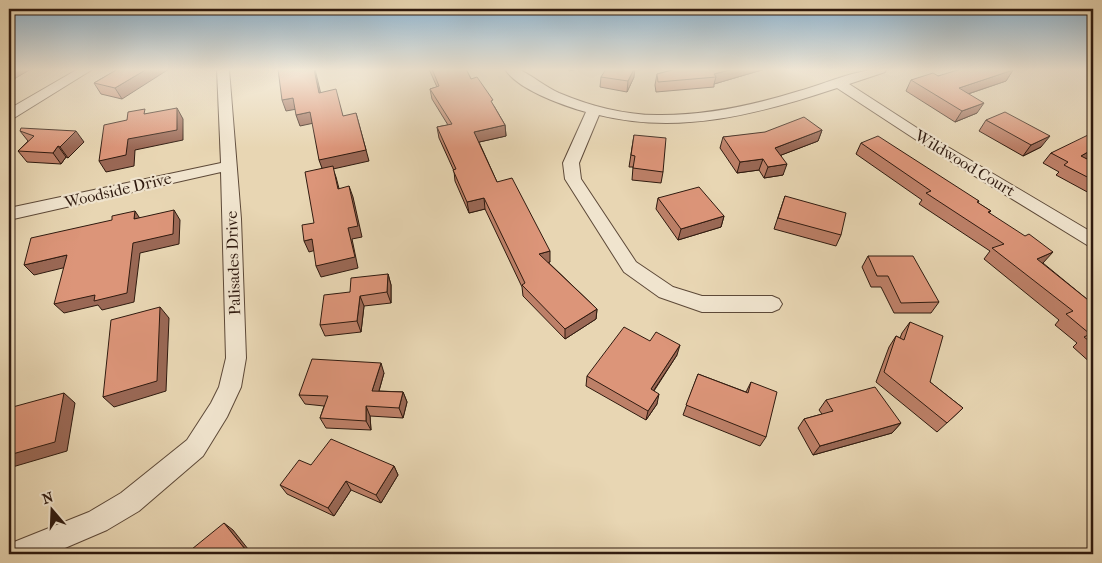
<svg xmlns="http://www.w3.org/2000/svg" width="1102" height="563" viewBox="0 0 1102 563" font-family="'IM FELL French Canon',serif">
  <style>
    .lines { fill: none; stroke-linecap: round; stroke-linejoin: round }
    .minor-casing { stroke: #5d4938; stroke-width: 2 }
    .minor { fill: #f0e4ce; fill-rule: evenodd }
    .wall { fill: #bd8068; stroke: #2f1a0f }
    .shaded-wall { fill: #9a6855; stroke: #2f1a0f }
    .building { fill: #dc9579; stroke: #2f1a0f }
    .labels { text-anchor: middle; dominant-baseline: central; stroke-width: 4.5; stroke-linejoin: round; paint-order: stroke }
    .street-label { font-size: 16px; fill: #2f1a0f; stroke: #f0e4ce }
  </style>
  <rect width="100%" height="100%" fill="#e8d6b3"/>
  <filter id="stains"><feTurbulence type="fractalNoise" baseFrequency=".004" numOctaves="4"/><feColorMatrix values="0 0 0 0 .2 0 0 0 0 .09 0 0 0 0 .02 0 0 0 .5 -.17"/></filter>
  <radialGradient id="worn" r=".72"><stop offset=".6" stop-color="#630" stop-opacity="0"/><stop offset="1" stop-color="#630" stop-opacity=".3"/></radialGradient>
  <g class="lines">
    <!-- minor casing -->
    <g class="minor-casing">
      <path id="minor" d="M78,69H93L14,118L9,119V109Z
        M217,69H229L241,219L246,358L241,387L227,417L203,456L139,511L107,530L51,554H9V544L89,512L121,493L187,440L211,403L219,387L226,358L221,172L9,220V208L221,163Z
        M505,69C509,69 516,68 520,70C533,76 544,86 559,93C590,106 627,116 662,115C709,115 754,105 799,91C828,83 856,69 886,69L885,72L849,84L931,137L1093,233V247L1087,245L921,143L837,88C759,114 680,135 599,115L579,163L581,179L636,262L673,287L702,296H772L779,299L782,304L779,309L772,312H702L659,297L624,272L565,179L563,163L586,112C564,106 516,89 505,69Z"/>
    </g>
    <!-- minor -->
    <use href="#minor" class="minor"/>
  </g>
  <!-- wall -->
  <path class="wall" d="M9,69L14,79L9,78Z
    M118,69L122,99L101,94L94,83Z
    M429,69H466L471,79L494,106L505,125L506,136L479,142L497,182L550,262H548L597,309L596,319L565,339L523,296L522,287L485,209L469,213L455,181L454,171L439,138L437,127L448,125L432,99L430,89L437,87Z
    M676,69H765L714,84V87L656,92L655,85L657,74Z
    M1013,70L1006,81L968,94L977,113L955,122L906,91L911,80L938,76Z
    M601,77H634L627,92L600,87Z
    M986,120L1041,147L1023,156L979,131Z
    M822,130L818,141L781,155L783,175L764,178L759,170L737,173L720,148L723,137Z
    M20,131L84,142L68,158L66,157L61,164L27,162L18,151L28,141Z
    M634,135L663,172L661,183L632,180L633,167H629Z
    M861,143L979,201L978,203L991,211L989,213L1043,263L1093,304V365L1073,347L1077,343L1055,325L1059,320L984,259L990,251L919,204L922,200L856,154Z
    M1051,153L1086,159L1093,162V192L1091,194L1056,175L1059,172L1043,163Z
    M785,196L841,235L836,246L774,229Z
    M658,198L724,216L721,227L678,240L656,209Z
    M868,256L939,302L931,313H894L881,287H871L862,267Z
    M388,274L391,285V303L364,306L361,332L325,336L320,325L350,292Z
    M910,322L930,382L963,408L937,432L876,382L889,347L896,336L900,338L902,333Z
    M677,355L654,391L657,404L646,420L586,386L587,376Z
    M384,373L379,391L403,392L407,402L403,418L370,416L371,430L326,428L320,418L324,406L305,404L299,395Z
    M698,374L746,392L751,382L766,437L760,446L683,415Z
    M826,400L901,423L892,433L813,455L798,428L804,419L822,414L819,410Z
    M311,465L394,466L398,475L381,503L351,490L334,516L287,494L280,485Z"/>
  <!-- shaded-wall -->
  <path class="shaded-wall" d="M9,69H31L14,79L9,72Z
    M147,69H169L122,99L115,88Z
    M314,69H315L323,103L319,93Z
    M569,69H577L569,71Z
    M634,69H635L634,77L627,92L628,81Z
    M733,69H765L714,84L716,77L714,74Z
    M1013,70L1006,81L953,99L959,88Z
    M293,98L297,109L286,111L282,100Z
    M984,103L977,113L955,122L962,111Z
    M177,108L183,119V140L135,150L134,166L106,172L99,161L128,139Z
    M310,112L314,123L300,126L296,115Z
    M356,113L369,161L333,169L336,177L342,200L323,171L319,160Z
    M505,125L506,136L475,143L474,132Z
    M822,130L818,141L771,159L775,148Z
    M76,131L84,142L68,158L60,147Z
    M1050,136L1041,147L1023,156L1031,145Z
    M58,146L66,157L61,164L53,153Z
    M1093,149V155L1073,166L1081,156Z
    M763,159L759,170L737,173L740,162Z
    M787,164L783,175L764,178L768,167Z
    M349,186L353,197L362,237L352,239L358,268L321,277L316,266L348,228Z
    M484,198L485,209L469,213L467,202Z
    M174,210L180,220L179,244L140,253L134,302L102,310L98,305L64,313L54,304L133,243Z
    M135,211L141,220L134,219Z
    M724,216L721,227L678,240L681,229Z
    M312,239L316,250L309,252L304,241Z
    M550,251V262L539,265V254Z
    M1053,252L1043,263L1027,270L1037,259Z
    M67,255L75,265L34,275L24,265Z
    M388,274L391,285V303L387,292Z
    M360,296L364,306L361,332L357,321Z
    M160,307L169,318L166,391L114,407L103,397Z
    M597,309L596,319L565,339V329Z
    M680,345L677,355L648,399L651,389Z
    M381,363L384,373L376,401L372,391Z
    M403,392L407,402L403,418L399,408Z
    M64,393L75,403L67,451L9,468V455Z
    M659,394L657,404L646,420L648,411Z
    M366,406L370,416L371,430L366,421Z
    M901,423L892,433L813,455L820,446Z
    M394,466L398,475L381,503L376,495Z
    M346,481L351,490L334,516L328,508Z
    M224,523L233,530L252,554H249Z"/>
  <!-- building -->
  <path class="building" d="M118,69H147L115,88L94,83Z
    M278,69H314L319,93L336,89L343,116L356,113L366,150L319,160L310,112L296,115L293,98L282,100Z
    M432,69H466L471,79L477,77L493,100L491,101L505,125L474,132L497,182L512,178L550,251L539,254L597,309L565,329L522,285L525,283L484,198L467,202L453,170L456,169L437,127L452,124L430,89L439,86Z
    M606,69H634L628,81L601,77Z
    M676,69H733L714,74L716,77L658,82L657,74Z
    M961,69H1010L1013,70L959,88L984,103L962,111L911,80L933,73L938,76Z
    M177,108V130L128,139L126,155L99,161L104,125L127,120L128,112L145,109L144,114Z
    M1005,112L1050,136L1031,145L986,120Z
    M804,117L822,130L775,148L787,164L768,167L763,159L740,162L723,137L765,132Z
    M21,128L76,131L60,147L58,146L53,153L18,151L34,136L20,131Z
    M634,135L666,138L663,172L633,168L635,156L631,155Z
    M1088,135L1093,137V149L1081,156L1093,162V180L1064,165L1068,162L1051,153Z
    M878,136L979,201L977,202L991,211L988,212L1025,236L1029,234L1053,252L1037,259L1093,304V344L1084,337L1090,334L1066,314L1073,311L992,248L1004,244L926,193L931,191L861,143Z
    M333,166L338,189L349,186L358,226L348,228L355,257L316,266L312,239L304,241L302,225L314,223L305,172Z
    M699,187L724,216L681,229L658,198Z
    M785,196L846,213L841,235L778,218Z
    M174,210L173,234L133,243L127,293L94,301L95,295L54,304L67,255L24,265L31,238L112,220V216L135,211L134,219Z
    M868,256H913L939,302L901,303L888,276H877Z
    M388,274L387,292L360,296L357,321L320,325L324,295L350,292L351,278Z
    M160,307L157,381L103,397L111,320Z
    M910,322L943,336L930,382L963,408L947,423L884,372L896,336L904,340Z
    M624,327L650,341L656,332L680,345L651,389L659,394L648,411L587,376Z
    M312,359L381,363L372,391L403,392L399,408L366,406V421L320,418L328,396L299,395Z
    M698,374L748,393L751,382L777,392L766,437L686,405Z
    M875,387L901,423L820,446L804,419L833,411L826,400Z
    M64,393L55,442L9,455V408Z
    M331,439L394,466L376,495L346,481L328,508L280,485L299,460L311,465Z
    M224,523L249,554H195L192,549Z"/>
  <!-- sky -->
  <linearGradient id="sky" x2="0" y2="1"><stop stop-color="#8ab5d5"/><stop offset="0.47" stop-color="#f5eddd"/><stop offset="1" stop-color="#f5eddd" stop-opacity="0"/></linearGradient>
  <rect width="1102" height="148" fill="url(#sky)"/>
  <g class="labels">
    <!-- street labels -->
    <g class="street-label">
      <text transform="translate(965 163) rotate(31)">Wildwood Court</text>
      <text transform="translate(118 190) rotate(-13)">Woodside Drive</text>
      <text transform="translate(233 263) rotate(-92)">Palisades Drive</text>
    </g>
  </g>
  <!-- margin -->
  <rect width="1102" height="563" fill="none" stroke="#e8d6b3" stroke-width="30"/>
  <rect x="10" y="10" width="1082" height="543" fill="none" stroke="#2f1a0f" stroke-width="2.5"/>
  <rect x="15" y="15" width="1072" height="533" fill="none" stroke="#2f1a0f"/>
  <!-- north arrow -->
  <g transform="translate(52 510) rotate(341)" stroke="#f0e4ce" stroke-width="4" paint-order="stroke">
  <path d="M0-4L9 19L0 12L-9 19Z" fill="#2f1a0f"/>
  <text y="-8" font-size="14" font-weight="bold" text-anchor="middle" fill="#2f1a0f">N</text>
  </g>
  <rect width="100%" height="100%" filter="url(#stains)"/>
  <rect width="100%" height="100%" fill="url(#worn)"/>
</svg>
